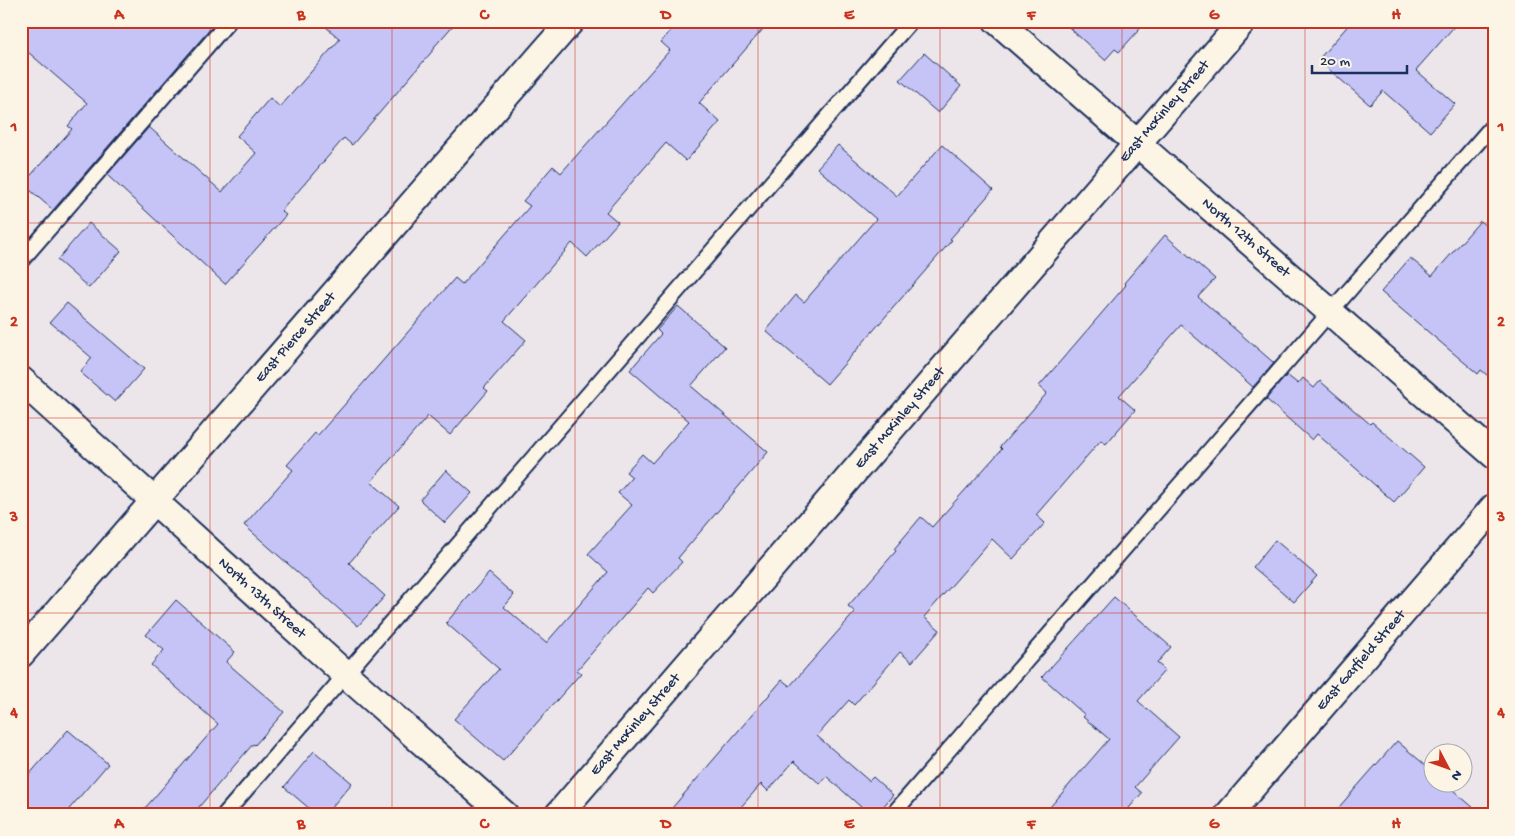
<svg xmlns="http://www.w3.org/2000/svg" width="1515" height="836" viewBox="0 0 1515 836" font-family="'Gochi Hand',sans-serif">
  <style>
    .building { fill: #c6c4f6; stroke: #1b2f5e }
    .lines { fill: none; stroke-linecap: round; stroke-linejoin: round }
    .lane-casing { stroke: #1b2f5e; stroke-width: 18 }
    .street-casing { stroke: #1b2f5e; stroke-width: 30 }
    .lane { stroke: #fcf5e5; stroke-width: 14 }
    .street { stroke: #fcf5e5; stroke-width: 26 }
    .grid { fill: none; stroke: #c8321e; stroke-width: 1; stroke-opacity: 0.55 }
    .labels { text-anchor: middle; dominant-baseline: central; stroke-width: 4.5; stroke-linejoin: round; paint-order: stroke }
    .street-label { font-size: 15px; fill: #1b2f5e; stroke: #fcf5e5 }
    .neatline { fill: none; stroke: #c8321e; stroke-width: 2 }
    .grid-label { font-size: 16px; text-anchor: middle; font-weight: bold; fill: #c8321e }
  </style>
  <rect width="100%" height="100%" fill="#ece6ea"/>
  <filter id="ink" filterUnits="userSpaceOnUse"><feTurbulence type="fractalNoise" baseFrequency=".02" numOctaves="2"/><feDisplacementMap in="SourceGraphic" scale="10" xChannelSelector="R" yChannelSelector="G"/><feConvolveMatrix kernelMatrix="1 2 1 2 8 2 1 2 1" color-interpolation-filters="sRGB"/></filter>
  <g filter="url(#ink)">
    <!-- building -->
    <path class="building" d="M21,21H217L53,210L23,184L72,129L68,126L87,103L21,46Z
      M319,21H457L434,47L435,48L352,145L344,138L281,211L286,215L225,284L107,175L149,127L222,192L256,153L237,136L270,98L280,107L340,39Z
      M679,21H770L699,103L720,122L686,161L666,143L606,212L618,222L587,257L572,243L504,321L526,340L484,388L488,391L450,435L428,416L371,482L399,506L349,563L385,596L358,626L244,525L293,470L287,465L315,433L318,435L455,278L462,284L530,206L523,201L553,166L561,173L670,50L661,42Z
      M1062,21H1147L1119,52L1115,49L1105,60Z
      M1352,21H1459L1416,70L1455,104L1430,132L1383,91L1370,105L1318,60Z
      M924,53L961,86L938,113L900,80Z
      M838,145L897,196L942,145L993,190L950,239L952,240L827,384L766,331L796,295L804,302L876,219L817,168Z
      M1480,221L1494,233V381L1481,370L1478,374L1381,292L1410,258L1432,276Z
      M89,223L121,251L89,288L57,260Z
      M1165,235L1215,279L1198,297L1274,363L1253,387L1181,325L1119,396L1135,410L1106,444L1101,440L1036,515L1045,523L1013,559L992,539L924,617L940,630L912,662L900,652L854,705L849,700L817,736L869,781L873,777L893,795L876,815H870L826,776L820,784L794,761L768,791L761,784L734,815H666L782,680L790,686L855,612L848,606L896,551L894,549L921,517L932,527L1002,449L1000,447L1047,393L1039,386L1126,285L1124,283Z
      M67,303L144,369L115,402L80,372L92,358L50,322Z
      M678,306L725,347L691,386L768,452L678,558L682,562L653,593L648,588L577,670L581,673L503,761L454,719L499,669L446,623L489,573L514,595L504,607L546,643L608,572L588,554L632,505L618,493L632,477L626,472L642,454L652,463L689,421L630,370L661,334L657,330Z
      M1287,375L1298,384L1303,378L1314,388L1320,381L1370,424L1372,422L1424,467L1394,502L1317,434L1312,440L1266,399Z
      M446,470L472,493L445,523L420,500Z
      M1275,540L1317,576L1294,602L1253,567Z
      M1114,597L1171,647L1157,663L1165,670L1138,701L1179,737L1135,787L1142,793L1123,815H1043L1109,739L1083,717L1085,715L1042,677Z
      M176,600L235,652L226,662L284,712L255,745L253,744L192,815H139L218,724L151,665L164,650L146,635Z
      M68,730L108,764L64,815H21V784Z
      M1397,741L1432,771V784H1446L1482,815H1332Z
      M314,751L352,783L325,815H317L284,787Z"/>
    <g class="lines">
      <!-- lane casing -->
      <g class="lane-casing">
        <path id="lane" d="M21,261L229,21
          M224,815L911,21
          M892,815L1494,124"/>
      </g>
      <!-- street casing -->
      <g class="street-casing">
        <g id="street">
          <path id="s1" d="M997,21L1494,455"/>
          <path id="s2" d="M21,380L346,675L505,815"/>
          <path id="s3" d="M21,654L571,21"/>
          <path id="s4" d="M558,815L1243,21"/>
          <path id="s5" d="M1228,815L1494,507"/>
        </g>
      </g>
      <!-- lane -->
      <use href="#lane" class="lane"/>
      <!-- street -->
      <use href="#street" class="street"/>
    </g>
  </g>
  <!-- grid -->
  <path class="grid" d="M210,21V815M392,21V815M575,21V815M758,21V815M940,21V815M1122,21V815M1305,21V815M21,223H1494M21,418H1494M21,613H1494"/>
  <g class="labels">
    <!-- street labels -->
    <g class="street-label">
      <text stroke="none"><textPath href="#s4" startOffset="929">East McKinley Street</textPath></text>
      <text stroke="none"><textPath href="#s1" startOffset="330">North 12th Street</textPath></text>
      <text stroke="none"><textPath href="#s3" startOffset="419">East Pierce Street</textPath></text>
      <text stroke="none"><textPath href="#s4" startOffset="524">East McKinley Street</textPath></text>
      <text stroke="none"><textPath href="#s2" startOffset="325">North 13th Street</textPath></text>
      <text stroke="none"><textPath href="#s5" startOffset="204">East Garfield Street</textPath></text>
      <text stroke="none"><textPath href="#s4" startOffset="119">East McKinley Street</textPath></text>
    </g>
  </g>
  <!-- margin -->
  <rect width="1515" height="836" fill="none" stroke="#fcf5e5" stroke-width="55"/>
  <!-- north arrow -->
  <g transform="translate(1448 768) rotate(131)"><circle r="24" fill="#fcf5e5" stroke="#a2a6af"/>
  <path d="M0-4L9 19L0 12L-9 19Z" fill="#c8321e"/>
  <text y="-8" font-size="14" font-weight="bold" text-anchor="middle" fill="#1b2f5e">N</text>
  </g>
  <!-- scale -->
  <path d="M1312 65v8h95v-8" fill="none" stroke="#1b2f5e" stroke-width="2.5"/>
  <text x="1320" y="65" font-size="15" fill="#1b2f5e" stroke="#fcf5e5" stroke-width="4" paint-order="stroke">20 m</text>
  <rect x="28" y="28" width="1460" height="780" class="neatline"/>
  <g class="grid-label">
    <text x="119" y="19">A</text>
    <text x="301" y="19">B</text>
    <text x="484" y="19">C</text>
    <text x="666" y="19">D</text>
    <text x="849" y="19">E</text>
    <text x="1031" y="19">F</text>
    <text x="1214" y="19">G</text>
    <text x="1396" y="19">H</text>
    <text x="14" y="131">1</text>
    <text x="1501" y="131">1</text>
    <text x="14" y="326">2</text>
    <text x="1501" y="326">2</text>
    <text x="14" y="521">3</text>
    <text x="1501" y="521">3</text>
    <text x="14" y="717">4</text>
    <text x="1501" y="717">4</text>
    <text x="119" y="828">A</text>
    <text x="301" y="828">B</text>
    <text x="484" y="828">C</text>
    <text x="666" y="828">D</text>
    <text x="849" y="828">E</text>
    <text x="1031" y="828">F</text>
    <text x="1214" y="828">G</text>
    <text x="1396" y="828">H</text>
  </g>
</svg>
